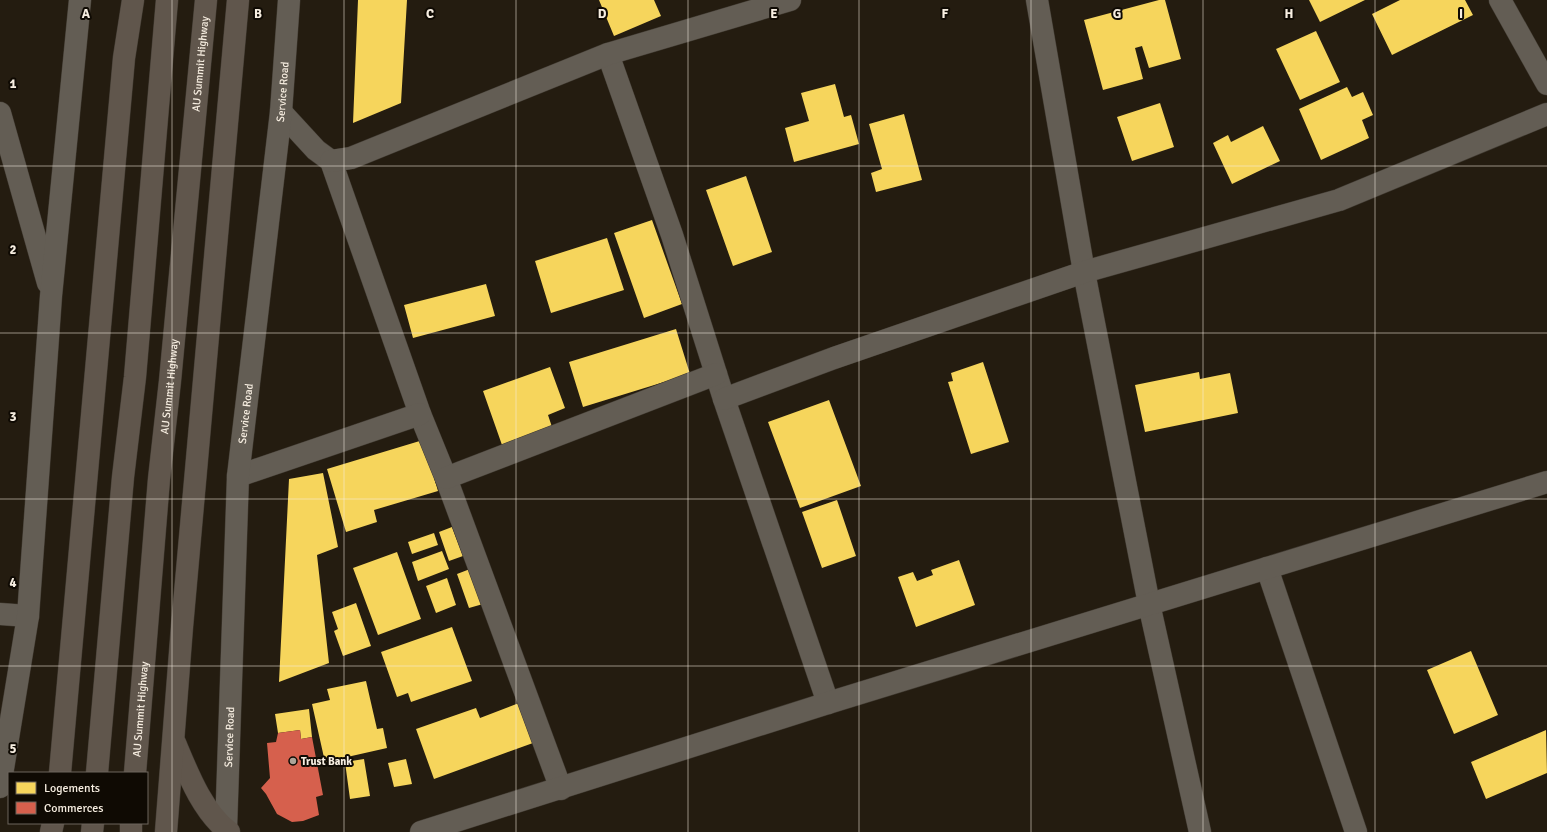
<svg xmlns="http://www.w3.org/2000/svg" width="1547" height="832" viewBox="0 0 1547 832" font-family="Signika,sans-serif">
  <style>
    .homes { fill: #f6d55c }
    .shops { fill: #d6604d }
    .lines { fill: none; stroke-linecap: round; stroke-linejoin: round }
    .minor-casing { stroke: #403a31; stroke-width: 23 }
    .major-casing { stroke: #403a31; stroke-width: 23 }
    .minor { stroke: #635d54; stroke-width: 22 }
    .major { stroke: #60564c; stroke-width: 22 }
    .grid { fill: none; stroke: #f7eee1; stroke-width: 1; stroke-opacity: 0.55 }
    .poi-dot { fill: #ada498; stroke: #0f0a03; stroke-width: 1.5 }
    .labels { text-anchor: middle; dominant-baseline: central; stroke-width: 4; stroke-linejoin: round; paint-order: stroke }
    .street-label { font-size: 11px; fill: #f7eee1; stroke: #0f0a03 }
    .poi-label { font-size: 11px; font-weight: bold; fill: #f7eee1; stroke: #0f0a03; text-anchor: start }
    .grid-label { font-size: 13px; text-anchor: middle; font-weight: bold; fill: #f7eee1; stroke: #0f0a03; stroke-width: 4; stroke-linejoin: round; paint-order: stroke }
  </style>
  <rect width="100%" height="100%" fill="#241c10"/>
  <!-- homes -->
  <path class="homes" d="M358,0H407L401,103L353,123Z
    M599,0H654L661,16L614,36Z
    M1159,0H1165L1181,59L1149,68L1142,46L1135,48L1143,79L1103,90L1084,20Z
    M1309,0H1365L1320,22Z
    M1400,0H1465L1473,15L1392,55L1372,14Z
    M1316,31L1340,82L1300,100L1276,49Z
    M835,84L844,117L851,115L859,144L794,162L785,128L809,121L801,93Z
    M1347,87L1352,97L1363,92L1373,115L1362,120L1369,138L1321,160L1299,109Z
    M1160,103L1174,147L1132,161L1117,117Z
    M904,114L922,180L876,192L871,173L882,169L869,124Z
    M1263,126L1280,161L1232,184L1213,143L1228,135L1231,142Z
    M746,176L772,252L733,266L706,190Z
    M652,220L682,304L644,318L614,233Z
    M607,238L624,290L551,313L535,261Z
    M486,284L495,316L413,338L404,305Z
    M676,329L690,374L583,407L569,362Z
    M983,362L1009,442L971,454L948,382L953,381L951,373Z
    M550,367L565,408L548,415L552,427L502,445L483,391Z
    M1199,372L1200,379L1230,373L1238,413L1145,432L1135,385Z
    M829,400L861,486L800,508L768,422Z
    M423,440L438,491L374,510L377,522L346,532L327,469Z
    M323,473L338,547L317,555L329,663L279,682L289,479Z
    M837,500L856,556L822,568L802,512Z
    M452,527L463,556L449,561L439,532Z
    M434,533L438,545L412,554L408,542Z
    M442,551L449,569L418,581L412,562Z
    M397,552L421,619L378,635L353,568Z
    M959,560L975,605L916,627L898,577L913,572L917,581L933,575L931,570Z
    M470,569L483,604L469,608L457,574Z
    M447,578L456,605L436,613L426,586Z
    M356,603L371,646L343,656L334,631L338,629L332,612Z
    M452,627L472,681L411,702L408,693L397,697L381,652Z
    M1471,651L1498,715L1454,734L1427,670Z
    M366,681L377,729L383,728L387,748L325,762L312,704L330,700L327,689Z
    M519,703L533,743L434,779L416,729L476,708L480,718Z
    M309,709L312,737L301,739L300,730L278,733L275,714Z
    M1546,730L1547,773L1486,799L1471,762Z
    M364,759L370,796L350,799L345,762Z
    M406,759L412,784L394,787L388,763Z"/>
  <!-- shops -->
  <path class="shops" d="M300,730L301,739L312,737L323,795L316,797L319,815L303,821L292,822L277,814L266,794L261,788L270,778L267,743L276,742L278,733Z"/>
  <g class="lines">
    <!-- minor casing -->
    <g class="minor-casing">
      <g id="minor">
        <path d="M1037,0L1084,272L1149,604L1200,832"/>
        <path d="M1500,0L1547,84"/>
        <path d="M608,54L672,235L724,399L828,703"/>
        <path d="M281,112L316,150L331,161L420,414L446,478L561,789"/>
        <path d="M0,113L48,283"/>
        <path d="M331,161L351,158L608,54L790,0"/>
        <path d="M724,399L834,358L1084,272L1339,200L1547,114"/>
        <path d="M238,476L420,414"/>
        <path d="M446,478L716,374"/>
        <path d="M1267,568L1356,832"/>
        <path d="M0,614L28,616"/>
        <path d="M0,787L28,616L51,296L80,0"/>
        <path id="s1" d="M226,829L238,476L281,112L289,0"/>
        <path d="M421,832L828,703L1547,482"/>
      </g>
    </g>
    <!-- major casing -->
    <g class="major-casing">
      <g id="major">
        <path d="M175,743C188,774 202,811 229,832"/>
        <path d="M60,773L124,58L133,0"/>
        <path d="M97,773L123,477L135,377L167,0"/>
        <path id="s2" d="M135,773L159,479L170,381L206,0"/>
        <path d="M51,832L53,823"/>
        <path d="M92,832L93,823"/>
        <path d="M131,832V823"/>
        <path d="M166,832L182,627L238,0"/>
      </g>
    </g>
    <!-- minor -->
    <use href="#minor" class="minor"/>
    <!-- major -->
    <use href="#major" class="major"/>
  </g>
  <!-- grid -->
  <path class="grid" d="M172,0V832M344,0V832M516,0V832M688,0V832M859,0V832M1031,0V832M1203,0V832M1375,0V832M0,166H1547M0,333H1547M0,499H1547M0,666H1547"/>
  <!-- markers -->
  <circle class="poi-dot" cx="293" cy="761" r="4"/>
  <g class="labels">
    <!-- street labels -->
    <g class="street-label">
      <text stroke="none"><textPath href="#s2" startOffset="712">AU Summit Highway</textPath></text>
      <text stroke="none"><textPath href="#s1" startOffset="740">Service Road</textPath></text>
      <text stroke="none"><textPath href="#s2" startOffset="388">AU Summit Highway</textPath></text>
      <text stroke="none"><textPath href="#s1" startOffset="416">Service Road</textPath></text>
      <text stroke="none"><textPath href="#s2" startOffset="64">AU Summit Highway</textPath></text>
      <text stroke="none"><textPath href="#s1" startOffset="92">Service Road</textPath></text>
    </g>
    <!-- poi labels -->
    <g class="poi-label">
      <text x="301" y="761">Trust Bank</text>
    </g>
  </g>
  <g class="grid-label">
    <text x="86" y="18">A</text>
    <text x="258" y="18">B</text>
    <text x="430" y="18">C</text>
    <text x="602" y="18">D</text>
    <text x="774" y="18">E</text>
    <text x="945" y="18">F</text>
    <text x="1117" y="18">G</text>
    <text x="1289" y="18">H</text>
    <text x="1461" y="18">I</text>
    <text x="13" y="88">1</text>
    <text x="13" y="254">2</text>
    <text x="13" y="421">3</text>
    <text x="13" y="587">4</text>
    <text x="13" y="753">5</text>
  </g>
  <!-- legend -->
  <rect x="8" y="772" width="140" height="52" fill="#0f0a03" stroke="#6c655c"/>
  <rect x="16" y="782" width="20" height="12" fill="#f6d55c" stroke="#6c655c"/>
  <text x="44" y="792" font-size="12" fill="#f7eee1">Logements</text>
  <rect x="16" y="802" width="20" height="12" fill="#d6604d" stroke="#6c655c"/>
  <text x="44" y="812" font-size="12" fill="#f7eee1">Commerces</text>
</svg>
